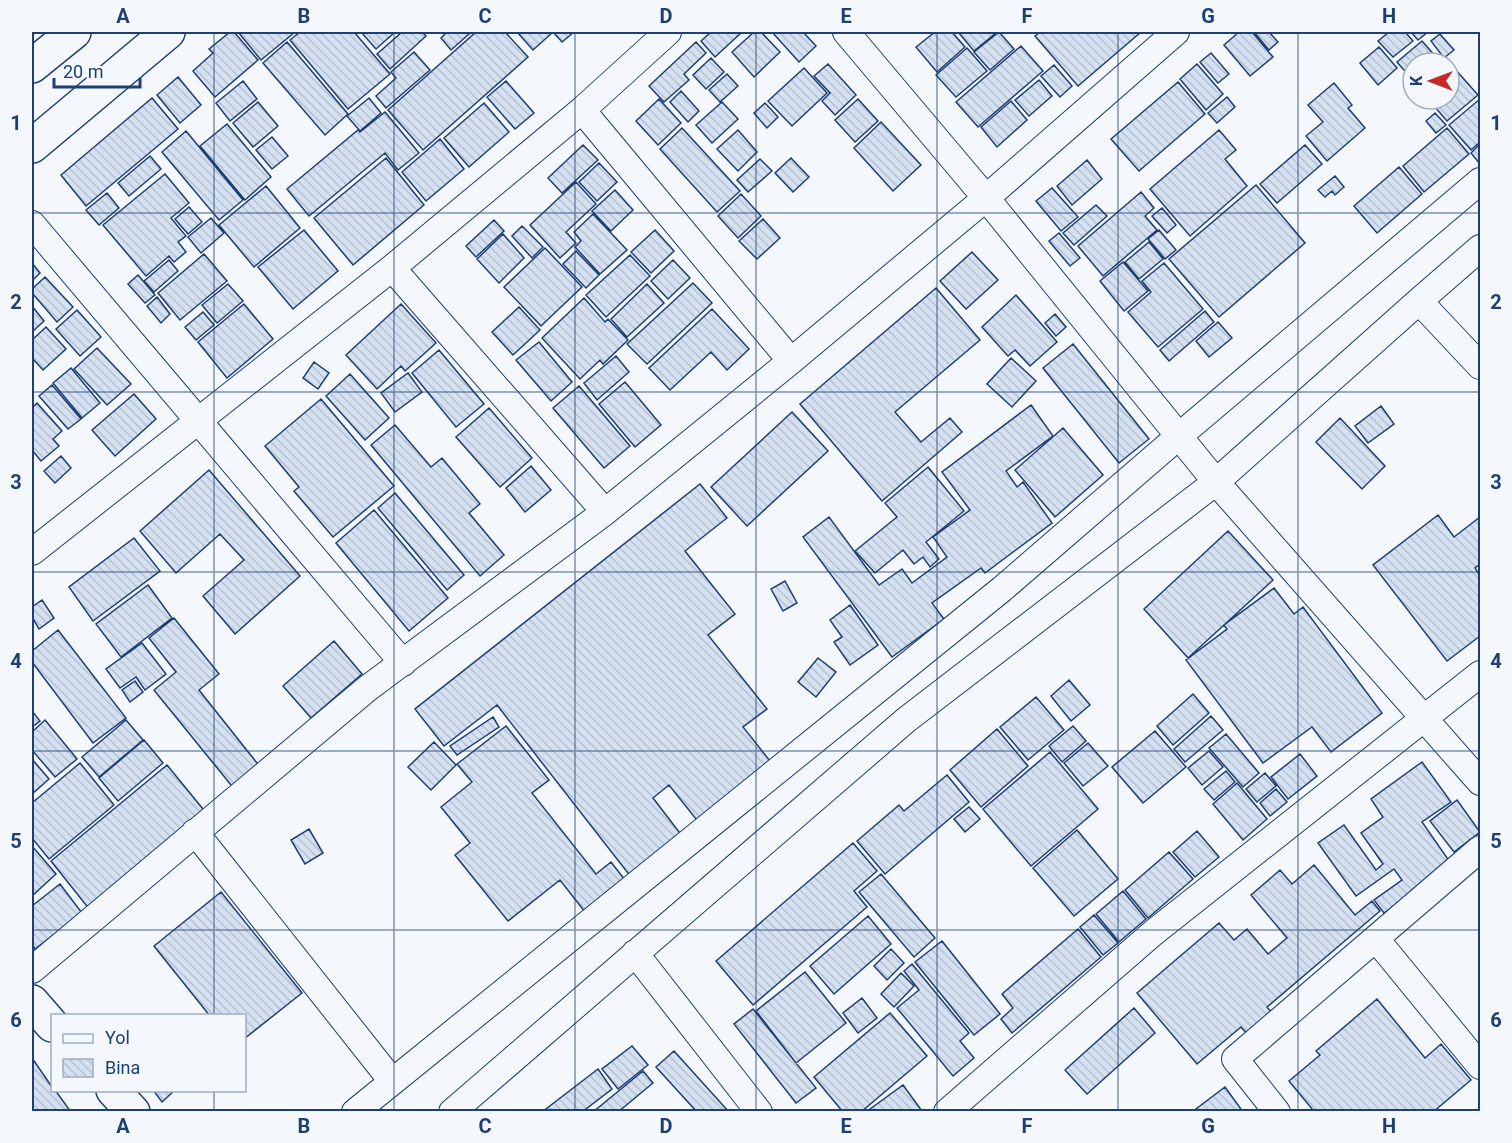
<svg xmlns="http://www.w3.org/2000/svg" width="1512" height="1143" viewBox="0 0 1512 1143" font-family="Roboto,sans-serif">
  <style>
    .building { fill: url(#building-back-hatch); stroke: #1d3f73; stroke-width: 1.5 }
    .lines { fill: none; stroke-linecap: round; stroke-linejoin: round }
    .street-casing { stroke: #1d3f73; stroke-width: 28 }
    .secondary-casing { stroke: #1d3f73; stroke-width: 36 }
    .street { stroke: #f4f7fb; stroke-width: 26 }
    .secondary { stroke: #f4f7fb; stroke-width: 33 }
    .grid { fill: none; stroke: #1d3f73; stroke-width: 1.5; stroke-opacity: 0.55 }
    .neatline { fill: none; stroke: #1d3f73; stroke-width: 2 }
    .grid-label { font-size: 20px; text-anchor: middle; font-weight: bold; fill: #1d3f73 }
  </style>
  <defs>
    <pattern id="building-back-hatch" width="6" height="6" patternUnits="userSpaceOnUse" patternTransform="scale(1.5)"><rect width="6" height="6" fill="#d5e0f0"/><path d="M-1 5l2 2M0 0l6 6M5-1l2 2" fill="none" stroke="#b6c1d1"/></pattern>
  </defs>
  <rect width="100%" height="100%" fill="#f4f7fb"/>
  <!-- building -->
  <path class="building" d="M230,32H234L258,60L215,97L193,71L213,53L209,49Z
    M238,32H295L261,60Z
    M300,32H354L390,74L348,109L290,40Z
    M361,32H395L376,49Z
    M402,32H422L426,36L390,69L377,54Z
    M447,32H467L469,34L451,50L441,38Z
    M476,32H505L528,57L423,150L388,110Z
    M517,32H574L562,42L553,32L533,50Z
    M711,32H742L715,57L701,41Z
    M754,32H761L780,52L754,77L732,52Z
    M772,32H803L816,46L799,62Z
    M935,32H952L965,47L937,72L916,47Z
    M958,32H997L974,51Z
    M999,32L1014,49L990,70L974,52Z
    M1040,32H1141L1078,86L1035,36Z
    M1239,32H1252L1273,57L1250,76L1224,45Z
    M1254,32H1269L1278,42L1269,50Z
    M1389,32H1405L1413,41L1393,57L1378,41Z
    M1411,32H1428L1418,40Z
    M1440,34L1454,50L1444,58L1431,41Z
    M1422,41L1436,57L1429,63H1413V77L1411,78L1397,62Z
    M287,42L348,114L325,135L263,63Z
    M696,42L706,53L684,74L689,80L664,102L649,86Z
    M1021,46L1043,71L978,127L956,102Z
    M1379,47L1397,68L1378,85L1360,63Z
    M967,48L987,71L956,97L936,75Z
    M414,52L430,70L386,108L376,96L396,78L391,72Z
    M1211,53L1229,74L1218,83L1200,62Z
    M711,58L724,72L706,89L693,75Z
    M1446,59L1478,95L1447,121L1428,99H1449V63H1441Z
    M828,64L856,95L835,115L822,101L830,93L814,76Z
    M1197,64L1223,94L1206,110L1180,79Z
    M1054,65L1072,86L1060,97L1041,76Z
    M804,68L827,93L792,126L768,101Z
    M727,74L738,86L720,102L709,90Z
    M178,77L201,105L180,123L157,95Z
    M1039,80L1052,96L1029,116L1015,100Z
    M243,81L257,99L230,121L216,103Z
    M506,81L534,113L515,129L487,97Z
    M1178,82L1205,114L1139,171L1111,139Z
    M1334,83L1352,105L1348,108L1365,128L1327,161L1306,136L1323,122L1308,105Z
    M681,91L699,111L688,122L670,102Z
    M1227,97L1235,107L1217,123L1208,113Z
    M152,98L178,129L86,206L61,175Z
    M369,98L381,113L360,131L347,116Z
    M659,99L681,123L658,145L636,121Z
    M858,99L878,121L855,142L835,120Z
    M1480,99V142L1471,150L1449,125Z
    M1011,101L1027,120L997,147L981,127Z
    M258,102L278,126L253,147L233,123Z
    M722,102L738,119L712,143L696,125Z
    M484,103L509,132L469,167L444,138Z
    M765,103L778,117L767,128L754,113Z
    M385,112L419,153L398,170L385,153L309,216L287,189L358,130L360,132Z
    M1435,113L1446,125L1436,133L1426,121Z
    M881,122L921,165L893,191L854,148Z
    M227,124L271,177L245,200L200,146Z
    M682,128L740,191L717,212L660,149Z
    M1447,128L1469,154L1424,192L1403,166Z
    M738,130L757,152L738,171L717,149Z
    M1219,130L1236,150L1225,159L1247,186L1190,236L1150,189Z
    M186,131L243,200L219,220L162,152Z
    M272,137L288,156L272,169L256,150Z
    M440,139L464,169L426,201L402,172Z
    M1480,144V164L1471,153Z
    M583,145L598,160L562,193L548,178Z
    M1305,145L1322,164L1277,203L1260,184Z
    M150,156L161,169L129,196L118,183Z
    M386,158L424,205L353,265L314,218Z
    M791,158L809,177L793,192L775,173Z
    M760,159L772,171L748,192L737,180Z
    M1087,160L1102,179L1072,205L1057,186Z
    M599,163L617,182L597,201L579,182Z
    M1399,167L1422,194L1377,233L1354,206Z
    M165,174L189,203L171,218L186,236L178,242L186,252L174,262L169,256L146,276L103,225Z
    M1335,176L1344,187L1335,195L1332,191L1325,197L1318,190Z
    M576,182L596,204L566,232L576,243L560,258L530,225Z
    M1256,185L1305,243L1219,317L1169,259Z
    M266,186L300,228L254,267L219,225Z
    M1052,188L1078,217L1061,231L1036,201Z
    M615,190L633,210L611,231L592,211Z
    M1141,192L1154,208L1145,216L1157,230L1103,276L1078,246Z
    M107,193L119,208L99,225L86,210Z
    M741,194L761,216L738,238L718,216Z
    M1096,205L1107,216L1074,245L1063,233Z
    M189,207L202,222L188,234L175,219Z
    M1162,208L1176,225L1167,233L1152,216Z
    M593,214L627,250L600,274L575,247L581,241L574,232Z
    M211,218L224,233L201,253L188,237Z
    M763,219L780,238L757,259L739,241Z
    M494,220L504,231L476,257L466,246Z
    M522,226L543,247L532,258L512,236Z
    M304,230L338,271L293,309L258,267Z
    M655,230L674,251L651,273L631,252Z
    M1159,230L1176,250L1165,259L1148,239Z
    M1059,233L1080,258L1070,266L1049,241Z
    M503,234L524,258L499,283L477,259Z
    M1149,242L1163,259L1139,279L1125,262Z
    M545,248L582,287L541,326L504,287Z
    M576,251L599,275L586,288L563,264Z
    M972,252L998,280L966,309L940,281Z
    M204,254L227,281L180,320L158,293Z
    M630,255L650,276L606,317L586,295Z
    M169,260L178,271L154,292L144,281Z
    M673,260L690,278L668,299L651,281Z
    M1123,262L1148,291L1124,311L1100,281Z
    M32,263L40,273L32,281Z
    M1164,263L1203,309L1158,347L1128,312L1151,292L1142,281Z
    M138,275L155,295L145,303L128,284Z
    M45,277L73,307L57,322L32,293V289Z
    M693,283L712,303L647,364L627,344Z
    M228,284L243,301L217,323L202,305Z
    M647,284L664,303L627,337L611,319Z
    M936,288L980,340L895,412L921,442L950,418L962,432L882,501L800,404Z
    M1016,295L1057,342L1030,366L1015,350L1008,356L982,327Z
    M157,297L170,314L161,323L147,306Z
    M584,298L605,322L608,319L628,340L603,364L600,360L580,379L542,338Z
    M244,304L273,339L227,378L198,342Z
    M401,304L436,343L405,371L401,366L377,389L346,355Z
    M32,306L44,321L32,332Z
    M519,307L540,330L513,355L492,332Z
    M712,309L749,349L727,370L711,352L670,390L649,368Z
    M77,310L101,337L80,356L56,329Z
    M1205,311L1214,322L1169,361L1160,350Z
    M203,312L214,325L196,340L185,327Z
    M1055,314L1066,327L1056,336L1045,323Z
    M1218,322L1232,338L1209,357L1196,341Z
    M46,327L66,349L43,370L32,358V340Z
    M539,342L572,382L551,401L516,360Z
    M1073,344L1149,439L1119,463L1043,368Z
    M97,348L131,384L107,405L74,369Z
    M439,350L484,404L456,427L412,373Z
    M616,356L629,372L597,400L584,383Z
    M1011,358L1036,381L1012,407L987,384Z
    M314,362L329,373L318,389L303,378Z
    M71,368L100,403L82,418L53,383Z
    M408,373L422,392L395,412L381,393Z
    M350,374L389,418L365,440L326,396Z
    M625,382L661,425L635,447L599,404Z
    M52,385L81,419L68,429L39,396Z
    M579,386L630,446L604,468L553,408Z
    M134,394L156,419L115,456L92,430Z
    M321,399L394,486L333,537L294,491L299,487L265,446Z
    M37,403L62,431L53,439L59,446L41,461L32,450V408Z
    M1031,405L1053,436L1006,471L1017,487L1023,482L1052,523L985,573L981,568L932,603L944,619L892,657L803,537L829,517L879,585L902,569L912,583L947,557L933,537L970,510L942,472Z
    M1381,406L1394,424L1368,443L1355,426Z
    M489,408L532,458L500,487L456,437Z
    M792,412L828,451L747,526L711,487Z
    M1340,418L1385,466L1362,489L1316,442Z
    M395,425L431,467L442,458L480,504L469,513L504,555L480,576L371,445Z
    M1063,428L1103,475L1055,517L1015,470Z
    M61,456L71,468L55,483L44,471Z
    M531,466L551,490L525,512L506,488Z
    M928,467L964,511L926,542L939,559L930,567L923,557L914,564L903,550L875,573L855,551L897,517L885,503Z
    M209,470L300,576L235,634L203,596L244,560L220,534L176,573L140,531Z
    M700,484L727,518L685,551L735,614L708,635L767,709L743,727L774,766L700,824L669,785L653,798L683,837L631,877L497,705L444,746L415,709Z
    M395,493L464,575L447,590L378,508Z
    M374,510L448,598L409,631L336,543Z
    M1438,515L1454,537L1480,517V564L1475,568L1480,576V636L1447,661L1373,565Z
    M1228,531L1273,580L1188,658L1144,609Z
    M134,538L160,571L93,621L69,587Z
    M785,581L797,603L783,611L771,589Z
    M148,585L172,618L121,657L96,624Z
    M1274,588L1294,614L1303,607L1382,713L1331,752L1312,727L1263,763L1186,660L1227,629L1224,625Z
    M42,600L54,618L39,629L32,617V607Z
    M850,605L878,645L850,665L834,642L842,637L830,620Z
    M174,618L219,674L199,690L261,768L235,790L154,690L176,672L149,638Z
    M58,630L126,718L93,743L32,662V651Z
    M334,641L362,674L311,718L283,686Z
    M142,643L166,674L145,690L136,677L120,688L106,669Z
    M818,658L836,672L816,697L798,682Z
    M1069,680L1090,705L1071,721L1051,696Z
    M135,681L143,692L130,702L122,690Z
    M1193,694L1209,713L1173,745L1157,726Z
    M1036,697L1064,730L1028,760L1000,727Z
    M32,711L40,721L32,727Z
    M1211,716L1223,730L1185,762L1174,749Z
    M493,717L499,727L457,755L450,746Z
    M45,720L77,759L55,777L32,750V732Z
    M126,720L143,740L99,777L82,757Z
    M506,726L549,780L532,793L596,874L611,862L625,880L585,912L560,880L508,921L455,855L470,843L441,807L472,782L457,764Z
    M1073,726L1086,741L1062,762L1049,746Z
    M997,729L1028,766L981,807L950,770Z
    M1155,731L1186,767L1143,803L1112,767Z
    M1226,734L1259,773L1243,787L1209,748Z
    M144,740L163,763L118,801L99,778Z
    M434,742L456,765L431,790L408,767Z
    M1088,743L1108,766L1083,786L1064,763Z
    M1209,751L1223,767L1202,785L1188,768Z
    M1050,752L1098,809L1031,866L983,809Z
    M1300,754L1317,776L1288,799L1271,777Z
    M32,759L49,779L32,794Z
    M1422,762L1451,802L1422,822L1452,865L1384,913L1374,900L1402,880L1394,869L1356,896L1318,843L1344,825L1376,870L1383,864L1361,833L1383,817L1371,799Z
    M80,763L114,805L49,859L32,838V803Z
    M167,765L207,814L90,910L51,861Z
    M1226,771L1235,782L1214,800L1204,789Z
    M1265,773L1276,786L1257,802L1246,789Z
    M947,775L969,802L885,874L857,841L899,805L904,811Z
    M1237,783L1267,819L1243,840L1213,804Z
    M1276,789L1287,802L1270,816L1260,803Z
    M1457,800L1480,832L1454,852L1430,821Z
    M969,807L980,819L965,832L954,819Z
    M309,829L323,853L305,864L291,840Z
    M1077,830L1118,879L1074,916L1033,868Z
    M1197,831L1219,857L1195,877L1173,852Z
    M853,843L877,871L854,891L867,907L753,1005L716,961Z
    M32,846L56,874L32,896Z
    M1169,852L1193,879L1148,918L1125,890Z
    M1314,865L1355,915L1372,901L1380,911L1267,1007L1273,1014L1248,1035L1241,1027L1197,1064L1137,993L1219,923L1234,940L1247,929L1268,954L1287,938L1251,895L1280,870L1292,884Z
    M881,874L935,938L914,957L859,892Z
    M60,884L82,913L35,949L32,944V906Z
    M1123,891L1146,919L1119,942L1096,914Z
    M221,892L302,993L244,1039V1016H210L154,946Z
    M1094,915L1118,943L1103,955L1080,927Z
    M868,916L891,944L834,994L810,966Z
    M1078,929L1101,957L1012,1033L1001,1019L1013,1008L1002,994Z
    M942,941L1000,1014L974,1035L915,962Z
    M891,949L904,963L887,980L874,966Z
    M912,964L969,1033L960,1041L974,1058L953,1076L897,1008L919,990L904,971Z
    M805,972L846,1023L796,1063L756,1011Z
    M901,973L914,986L894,1007L881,994Z
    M862,998L877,1018L858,1033L843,1013Z
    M1377,999L1425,1058L1441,1044L1471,1080L1433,1112H1312L1313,1110L1289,1081L1320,1055L1316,1051Z
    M1134,1008L1155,1033L1087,1094L1065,1070Z
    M753,1009L816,1088L796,1103L734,1024Z
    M890,1013L927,1056L861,1112H843L814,1077Z
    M632,1046L648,1065L618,1089L602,1069Z
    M674,1051L729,1112H697L656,1067Z
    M32,1058L52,1087V1090H55L71,1112H32Z
    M598,1069L612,1089L582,1112H542Z
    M643,1071L653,1083L618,1112H593Z
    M903,1085L922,1111L866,1112Z
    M1225,1087L1243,1112H1192Z
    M153,1090H175L162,1102Z"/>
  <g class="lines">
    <!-- street casing -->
    <g class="street-casing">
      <path id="street" d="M846,32L986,198L1216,482L1480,782
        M582,110L791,361
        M32,224L403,663
        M392,268L605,512
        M1419,301L1480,366
        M32,552L392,268L582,110L668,32
        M195,832L392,1081
        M1376,939L1480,1066
        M635,953L759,1112
        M32,970L368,688L605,512L791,361L986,198L1176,32
        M355,1112L1002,589L1179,436L1480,181
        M452,1112L906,720L1216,482L1419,301L1480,248
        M947,1112L1153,933L1480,674
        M1277,1112L1235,1059L1480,849"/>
    </g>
    <!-- secondary casing -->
    <g class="secondary-casing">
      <path id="secondary" d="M32,66L74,32
        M32,146L168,32
        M32,1002L52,1025
        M113,1090L133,1112"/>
    </g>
    <!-- street -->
    <use href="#street" class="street"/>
    <!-- secondary -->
    <use href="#secondary" class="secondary"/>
  </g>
  <!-- grid -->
  <path class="grid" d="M214,32V1016M394,32V1112M575,32V1112M756,32V1112M937,32V1112M1118,32V1112M1298,32V1112M32,213H1480M32,392H1480M32,572H1480M32,751H1480M32,930H1480M214,1090V1112"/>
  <!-- border -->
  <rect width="1512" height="1143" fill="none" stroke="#f4f7fb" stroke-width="66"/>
  <!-- legend -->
  <rect x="51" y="1014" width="195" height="78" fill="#f4f7fb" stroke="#9eadc5" stroke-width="1.5"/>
  <rect x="63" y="1034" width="30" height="9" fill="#f4f7fb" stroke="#9eadc5" stroke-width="1.5"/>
  <text x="105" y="1044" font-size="18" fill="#1d3f73">Yol</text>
  <rect x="63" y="1059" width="30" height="18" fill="url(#building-back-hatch)" stroke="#9eadc5" stroke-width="1.5"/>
  <text x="105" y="1074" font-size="18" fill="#1d3f73">Bina</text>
  <!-- north arrow -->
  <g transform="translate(1431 81) rotate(270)"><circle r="28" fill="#f4f7fb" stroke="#9eadc5" stroke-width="1.5"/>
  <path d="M0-4.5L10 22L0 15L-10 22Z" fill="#c62828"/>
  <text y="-9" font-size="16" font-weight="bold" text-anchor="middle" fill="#1d3f73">K</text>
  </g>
  <!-- scale -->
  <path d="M54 78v9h86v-9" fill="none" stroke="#1d3f73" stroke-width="3"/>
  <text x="63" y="78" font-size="18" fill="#1d3f73" stroke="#f4f7fb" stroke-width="4.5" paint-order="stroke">20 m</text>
  <rect x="33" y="33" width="1446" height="1077" class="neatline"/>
  <g class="grid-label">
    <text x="123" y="23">A</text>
    <text x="304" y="23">B</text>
    <text x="485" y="23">C</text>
    <text x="666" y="23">D</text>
    <text x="846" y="23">E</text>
    <text x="1027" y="23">F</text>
    <text x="1208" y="23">G</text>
    <text x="1389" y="23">H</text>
    <text x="16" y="130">1</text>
    <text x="1496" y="130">1</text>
    <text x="16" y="309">2</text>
    <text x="1496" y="309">2</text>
    <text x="16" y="489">3</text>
    <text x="1496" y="489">3</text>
    <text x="16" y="668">4</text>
    <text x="1496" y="668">4</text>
    <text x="16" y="848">5</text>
    <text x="1496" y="848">5</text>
    <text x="16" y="1027">6</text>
    <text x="1496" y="1027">6</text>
    <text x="123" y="1133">A</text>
    <text x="304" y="1133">B</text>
    <text x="485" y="1133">C</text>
    <text x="666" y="1133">D</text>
    <text x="846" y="1133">E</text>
    <text x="1027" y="1133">F</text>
    <text x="1208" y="1133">G</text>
    <text x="1389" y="1133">H</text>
  </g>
</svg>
